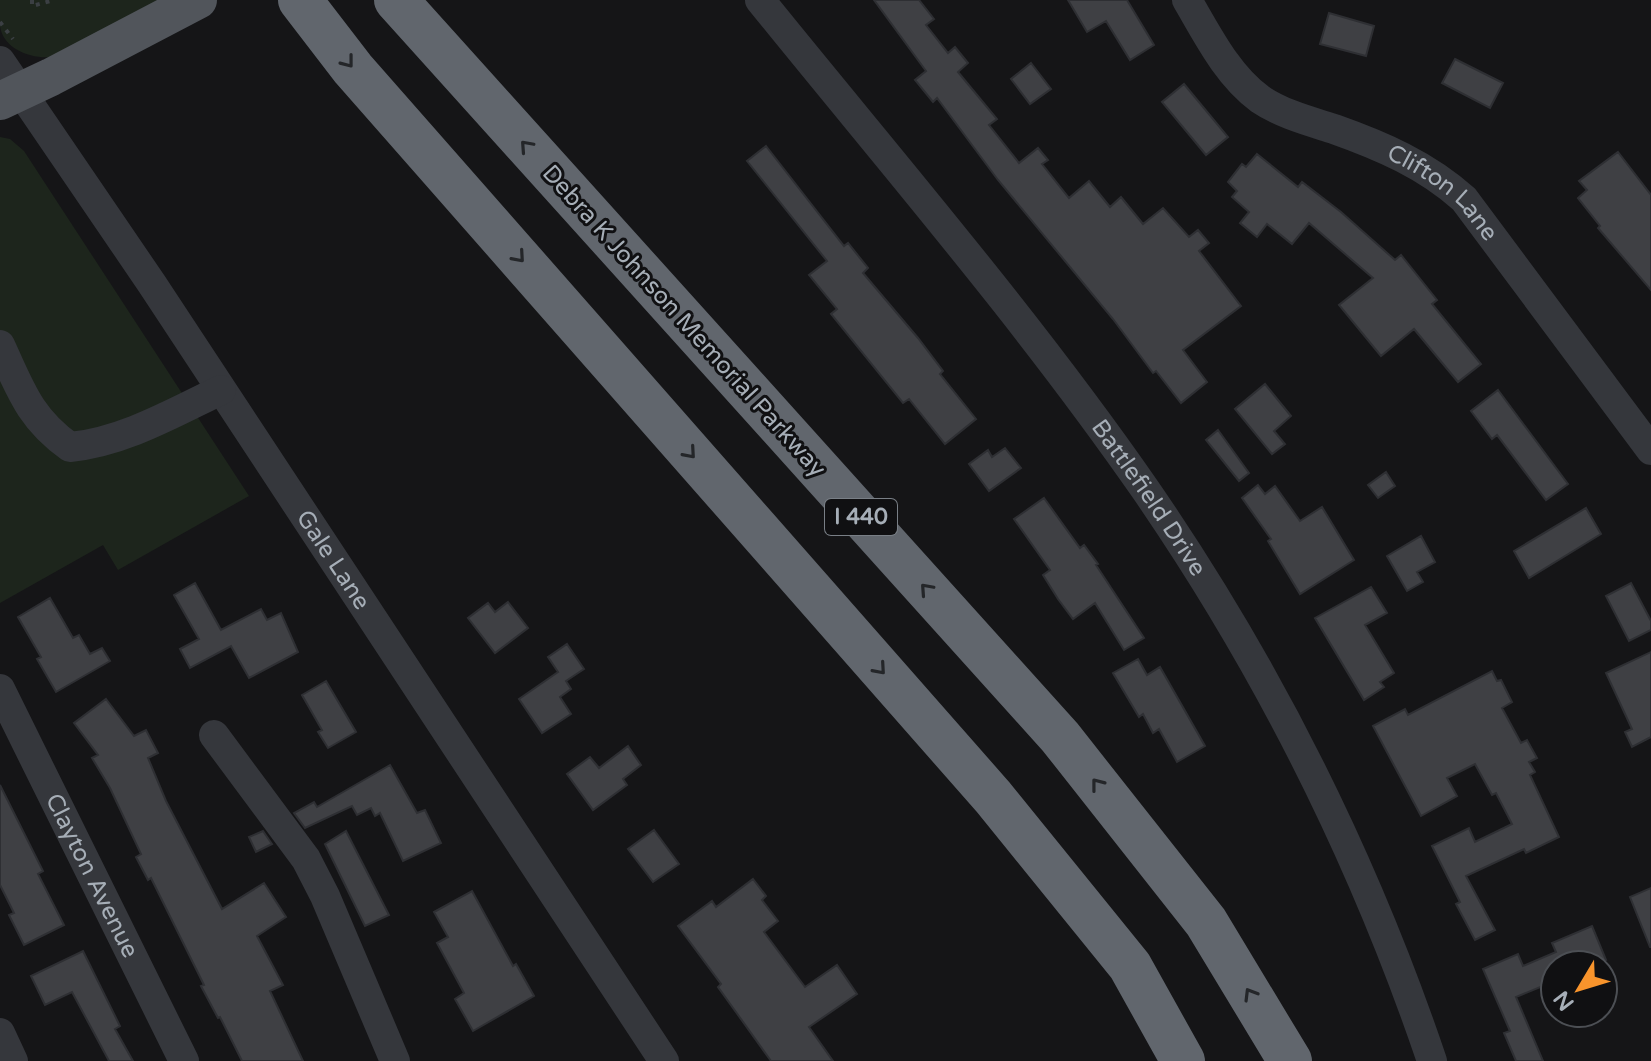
<svg xmlns="http://www.w3.org/2000/svg" width="1651" height="1061" viewBox="0 0 1651 1061" font-family="'Varela Round',sans-serif">
  <style>
    .green { fill: #1d251c }
    .building { fill: #3f4044; stroke: #2e2f33; stroke-width: 2 }
    .lines { fill: none; stroke-linecap: round; stroke-linejoin: round }
    .path { stroke: #3b3f43; stroke-width: 4; stroke-dasharray: 4 6; stroke-linecap: butt }
    .minor { stroke: #35373c; stroke-width: 30 }
    .major { stroke: #51555b; stroke-width: 38 }
    .highway { stroke: #61666d; stroke-width: 44 }
    .oneway { stroke: #242629 }
    .labels { text-anchor: middle; dominant-baseline: central; stroke-width: 6; stroke-linejoin: round; paint-order: stroke }
    .shield { fill: #101012; stroke: #797f86; stroke-width: 2 }
    .shield-label { font-size: 22px; font-weight: bold; fill: #a6aeb7 }
    .street-label { font-size: 24px; fill: #a6aeb7; stroke: #101012 }
  </style>
  <rect width="100%" height="100%" fill="#151517"/>
  <!-- green -->
  <path class="green" d="M0,0H167L51,57C31,59 3,49 0,26C0,18 0,8 0,0Z
    M0,137L10,139L24,151L249,496L118,570L103,545L0,603Z"/>
  <!-- building -->
  <path class="building" d="M874,0H919L934,19L926,25L948,53L955,47L968,63L958,72L997,119L989,125L1019,163L1038,148L1048,160L1042,164L1069,198L1089,181L1110,207L1121,197L1143,224L1163,208L1189,237L1198,230L1209,243L1199,251L1241,306L1183,350L1207,382L1181,403L1156,371L1153,373L1113,319L998,180L937,98L933,102L915,80L926,71Z
    M1068,0H1127L1154,45L1130,60L1106,21L1087,32Z
    M1329,13L1374,26L1366,56L1320,44Z
    M1455,59L1503,83L1490,108L1442,83Z
    M1031,63L1051,89L1030,104L1011,79Z
    M1184,84L1228,137L1206,155L1162,102Z
    M766,146L844,246L848,243L868,268L863,273L918,338L943,371L940,374L976,419L945,444L909,399L903,403L831,314L837,309L809,275L827,261L747,161Z
    M1618,152L1651,195V290L1598,228L1600,226L1578,198L1587,190L1579,181Z
    M1257,154L1298,187L1302,182L1341,212L1395,260L1401,255L1437,300L1432,304L1481,364L1458,382L1414,329L1381,356L1339,305L1373,278L1309,223L1292,244L1267,224L1257,237L1240,223L1249,212L1232,197L1237,191L1228,182L1242,164L1246,167Z
    M1265,384L1291,416L1274,431L1285,444L1272,454L1235,409Z
    M1498,390L1568,484L1546,500L1497,435L1492,439L1471,411Z
    M1218,430L1249,473L1239,481L1206,440Z
    M1005,448L1021,468L989,491L969,464L988,450L992,457Z
    M1386,472L1395,486L1378,498L1368,485Z
    M1258,485L1265,494L1275,486L1300,521L1322,507L1354,560L1300,594L1268,541L1271,539L1242,498Z
    M1044,498L1080,548L1084,545L1098,564L1096,565L1144,638L1124,650L1095,603L1073,619L1058,599L1043,575L1050,570L1014,519Z
    M1586,508L1601,534L1529,578L1514,551Z
    M1421,536L1435,562L1417,572L1423,582L1407,591L1387,556Z
    M195,583L221,630L261,609L267,620L281,613L298,652L249,678L231,646L190,668L180,649L199,639L174,595Z
    M1631,583L1651,621V630L1629,641L1606,596Z
    M1371,587L1387,613L1365,625L1394,673L1380,682L1384,687L1364,700L1315,618Z
    M50,598L73,638L79,635L90,654L102,648L110,661L56,692L37,659L41,657L18,617Z
    M508,602L528,628L495,653L468,618L488,603L495,612Z
    M567,644L584,669L566,681L571,689L560,697L571,714L542,733L519,699L558,672L548,657Z
    M1651,652V737L1632,747L1625,732L1632,729L1606,673Z
    M1138,659L1147,675L1160,667L1205,746L1177,762L1159,729L1153,733L1143,714L1139,717L1113,673Z
    M1492,671L1497,681L1501,680L1512,702L1502,708L1521,743L1527,740L1537,758L1529,762L1535,772L1530,775L1559,837L1526,853L1524,849L1466,876L1495,930L1475,940L1456,904L1460,902L1432,846L1469,828L1475,842L1512,824L1496,793L1492,795L1475,764L1447,778L1457,796L1421,816L1373,726L1405,709L1408,715Z
    M326,681L356,732L328,748L318,732L322,730L302,695Z
    M106,699L134,736L146,730L158,753L148,758L166,801L222,909L264,883L286,917L257,936L283,985L270,991L303,1061H242L220,1017L218,1018L201,986L204,985L151,878L148,880L136,857L141,854L110,788L92,758L98,755L74,723Z
    M628,746L641,765L623,779L627,785L593,810L567,774L590,757L599,768Z
    M390,765L417,813L425,810L441,843L403,861L380,813L375,816L371,808L357,815L352,806L305,828L294,813L314,802L317,807Z
    M0,785L43,871L38,874L64,925L24,945L9,915L14,913L0,885Z
    M654,830L679,864L653,882L628,849Z
    M263,831L272,844L256,852L249,837Z
    M346,831L389,915L365,926L325,844Z
    M753,879L766,896L762,900L778,921L764,932L805,987L837,965L857,994L809,1027L833,1061H771L718,987L721,984L678,926L712,901L716,907Z
    M1651,888V947H1650L1630,897Z
    M472,891L513,966L516,964L534,996L473,1031L455,999L464,993L437,943L448,937L434,912Z
    M1592,926L1606,960L1593,965H1555V981L1516,997L1543,1061H1516L1504,1033L1510,1031L1483,969L1518,954L1523,966L1556,952L1552,943Z
    M83,951L120,1026L115,1029L133,1061H109L72,992L45,1005L31,976Z"/>
  <g class="lines">
    <!-- path -->
    <path class="path" d="M32,0V6L54,0
      M0,22L13,39"/>
    <!-- minor -->
    <g class="minor">
      <path id="s1" d="M760,0C890,161 1027,319 1145,489C1267,666 1363,857 1432,1061"/>
      <path id="s2" d="M1187,0C1207,34 1227,75 1260,99C1282,114 1309,121 1334,129C1382,146 1426,165 1464,199L1651,450"/>
      <path id="s3" d="M0,61L152,284L664,1061"/>
      <path d="M0,345C20,388 29,418 70,447C123,442 173,413 221,390"/>
      <path id="s4" d="M0,689L184,1061"/>
      <path d="M214,735L306,859L325,896L395,1061"/>
      <path d="M0,1033L13,1061"/>
    </g>
    <!-- major -->
    <path class="major" d="M0,101L51,77L198,0"/>
    <!-- highway -->
    <path class="highway" d="M300,0L353,69L993,797L1130,966L1183,1061
      M396,0L1060,737L1206,922L1290,1061"/>
  </g>
  <!-- one-way arrows -->
  <defs><path id="oneway-chevron" d="M-2-3.5L2.5 0L-2 3.5" fill="none" stroke-width="1.6" stroke-linecap="round" stroke-linejoin="round" transform="scale(2)"/></defs>
  <g class="oneway">
    <use href="#oneway-chevron" transform="translate(348 62) rotate(52)"/>
    <use href="#oneway-chevron" transform="translate(526 146) rotate(-132)"/>
    <use href="#oneway-chevron" transform="translate(519 257) rotate(49)"/>
    <use href="#oneway-chevron" transform="translate(690 453) rotate(49)"/>
    <use href="#oneway-chevron" transform="translate(926 589) rotate(-132)"/>
    <use href="#oneway-chevron" transform="translate(880 669) rotate(49)"/>
    <use href="#oneway-chevron" transform="translate(1097 784) rotate(-128)"/>
    <use href="#oneway-chevron" transform="translate(1250 994) rotate(-121)"/>
  </g>
  <g class="labels">
    <!-- shield labels -->
    <rect class="shield" x="825" y="499" width="72" height="36" rx="6"/>
    <g class="shield-label">
      <text x="861" y="517">I 440</text>
    </g>
    <!-- street labels -->
    <g class="street-label">
      <text stroke="none"><textPath href="#s2" startOffset="332">Clifton Lane</textPath></text>
      <text transform="translate(684 321) rotate(48)">Debra K Johnson Memorial Parkway</text>
      <text stroke="none"><textPath href="#s1" startOffset="632">Battlefield Drive</textPath></text>
      <text stroke="none"><textPath href="#s3" startOffset="600">Gale Lane</textPath></text>
      <text stroke="none"><textPath href="#s4" startOffset="208">Clayton Avenue</textPath></text>
    </g>
  </g>
  <!-- north arrow -->
  <g transform="translate(1579 989) rotate(232)"><circle r="38" fill="#101012" stroke="#4c4f54" stroke-width="2"/>
  <path d="M0-6L14 30L0 20L-14 30Z" fill="#f8942c"/>
  <text y="-12" font-size="22" font-weight="bold" text-anchor="middle" fill="#a6aeb7">N</text>
  </g>
</svg>
